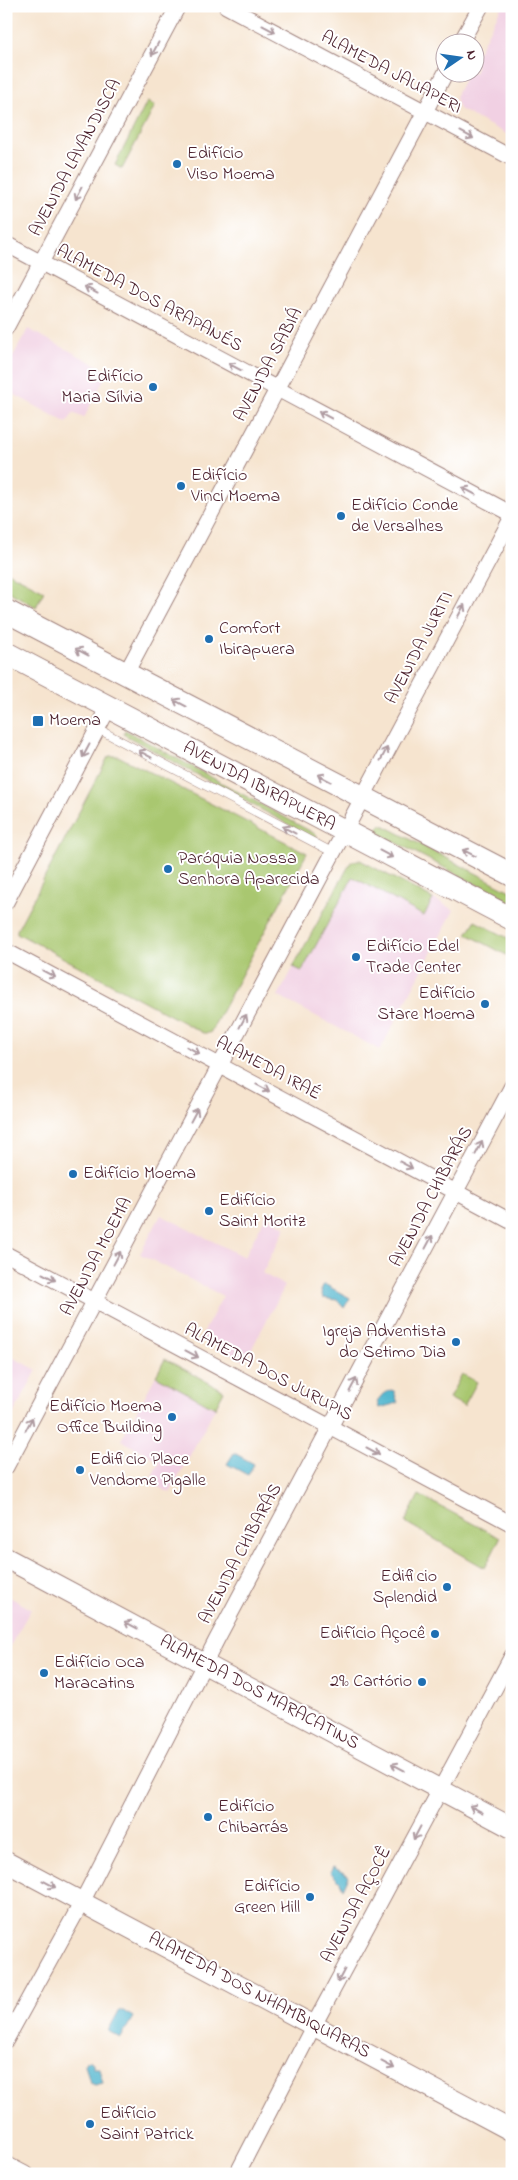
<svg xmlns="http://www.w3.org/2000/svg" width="518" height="2180" viewBox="0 0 518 2180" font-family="'Indie Flower',sans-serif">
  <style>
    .built { fill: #f1d0e3 }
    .green { fill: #a9c76f; stroke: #7a734d }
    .water { fill: #4fb5ce; stroke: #4c6a7c }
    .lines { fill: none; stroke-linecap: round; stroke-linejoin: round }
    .lane-casing { stroke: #a0827d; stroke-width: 9 }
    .street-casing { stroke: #a0827d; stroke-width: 17 }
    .secondary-casing { stroke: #a0827d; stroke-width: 22 }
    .primary-casing { stroke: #a0827d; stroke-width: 24 }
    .lane { stroke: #fff; stroke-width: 8 }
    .street { stroke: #fff; stroke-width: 15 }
    .secondary { stroke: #fff; stroke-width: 20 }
    .primary { stroke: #fff; stroke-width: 22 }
    .oneway { stroke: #ae9aa0 }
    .poi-dot { fill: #1f6fb2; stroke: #fff; stroke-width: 2 }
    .labels { text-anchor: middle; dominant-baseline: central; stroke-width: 4; stroke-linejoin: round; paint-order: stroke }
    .street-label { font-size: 18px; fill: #4a1f2b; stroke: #fff }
    .poi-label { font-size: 18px; fill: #4a1f2b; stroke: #fff; text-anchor: start }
  </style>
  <rect width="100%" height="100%" fill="#fff"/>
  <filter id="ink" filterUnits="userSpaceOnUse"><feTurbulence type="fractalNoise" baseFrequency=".02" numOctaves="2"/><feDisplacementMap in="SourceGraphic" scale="10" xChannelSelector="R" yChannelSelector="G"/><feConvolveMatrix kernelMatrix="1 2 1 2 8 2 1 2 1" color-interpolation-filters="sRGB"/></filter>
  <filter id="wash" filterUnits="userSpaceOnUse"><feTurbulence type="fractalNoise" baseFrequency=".0096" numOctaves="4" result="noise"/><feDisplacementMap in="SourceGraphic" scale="20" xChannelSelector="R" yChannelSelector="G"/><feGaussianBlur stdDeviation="1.12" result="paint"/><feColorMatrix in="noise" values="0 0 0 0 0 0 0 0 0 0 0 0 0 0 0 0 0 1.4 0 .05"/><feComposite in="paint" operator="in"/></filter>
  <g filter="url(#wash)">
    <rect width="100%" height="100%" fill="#f6e4cf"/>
    <!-- built -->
    <path class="built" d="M502,6H512V137L459,109L455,97L467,73L476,72V56Z
      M28,329L108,371L84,418L73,413L67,423L6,390V369Z
      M360,860L454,910L380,1050L278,996L351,862Z
      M161,1215L244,1257L266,1216L286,1227L262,1273L285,1286L245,1361L201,1337L223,1296L140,1254Z
      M6,1354L37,1370L6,1427Z
      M165,1359L224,1391L170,1493L149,1482L160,1461L121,1440Z
      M6,1595L31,1609L6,1653Z"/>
    <!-- green -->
    <path class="green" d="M147,102L155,106L122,169L115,165Z
      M6,571L44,591L36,607L6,590Z
      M125,730L317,835L315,839L123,734Z
      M110,756H118L307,853L210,1033H203L17,933V930L108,757Z
      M381,824L512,892V903L376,832Z
      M360,860L433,899L424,916L353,877L302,971L293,967L351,862Z
      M475,921L512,940V958L467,934Z
      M165,1359L224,1391L215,1408L156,1376Z
      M462,1374L477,1382L464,1406L449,1398Z
      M419,1495L500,1538L485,1568L405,1522Z"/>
    <!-- water -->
    <path class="water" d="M324,1284L350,1298L344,1308L337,1300L323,1298L321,1290Z
      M391,1390L394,1391L398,1403L379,1408L377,1401L383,1394Z
      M234,1453L254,1464L248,1475L227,1464Z
      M333,1867L349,1876L343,1889L340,1882L330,1872Z
      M120,2009L133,2017L121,2038L108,2031Z
      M89,2060L93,2063V2068H99L103,2083L95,2085L90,2083L85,2065L86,2061Z"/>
  </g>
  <g filter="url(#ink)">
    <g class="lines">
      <!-- lane casing -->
      <g class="lane-casing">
        <path id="lane" d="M98,729L332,852"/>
      </g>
      <!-- street casing -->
      <g class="street-casing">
        <path id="street" d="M226,6L512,158
          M461,42L481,6
          M6,244L512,514
          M6,328L178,6
          M125,675L446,72
          M6,902L109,707
          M6,951L512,1222
          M6,1254L512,1524
          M6,1467L512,517
          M6,2040L82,1902L217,1639L512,1086
          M6,2164L25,2174
          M237,2174L314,2025L512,1656"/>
      </g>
      <!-- secondary casing -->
      <g class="secondary-casing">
        <path id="secondary" d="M6,1558L512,1828
          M6,1862L512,2131"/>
      </g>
      <!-- primary casing -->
      <g class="primary-casing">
        <path id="primary" d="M6,611L512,875
          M6,653L512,919"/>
      </g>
      <!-- lane -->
      <use href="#lane" class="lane"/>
      <!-- street -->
      <use href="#street" class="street"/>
      <!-- secondary -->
      <use href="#secondary" class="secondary"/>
      <!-- primary -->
      <use href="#primary" class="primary"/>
    </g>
    <!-- one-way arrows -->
    <defs><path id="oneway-shaft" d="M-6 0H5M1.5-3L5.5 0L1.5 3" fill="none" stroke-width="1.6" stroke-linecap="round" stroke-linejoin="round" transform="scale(1.25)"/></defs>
    <g class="oneway">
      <use href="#oneway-shaft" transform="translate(269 29) rotate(28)"/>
      <use href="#oneway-shaft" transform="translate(155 49) rotate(118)"/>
      <use href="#oneway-shaft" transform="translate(467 135) rotate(28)"/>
      <use href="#oneway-shaft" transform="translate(79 193) rotate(118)"/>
      <use href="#oneway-shaft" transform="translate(91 290) rotate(-152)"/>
      <use href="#oneway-shaft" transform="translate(235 367) rotate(-152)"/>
      <use href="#oneway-shaft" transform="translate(325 415) rotate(-152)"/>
      <use href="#oneway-shaft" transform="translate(469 491) rotate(-152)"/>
      <use href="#oneway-shaft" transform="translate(461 611) rotate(-62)"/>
      <use href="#oneway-shaft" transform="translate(82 652) rotate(-152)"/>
      <use href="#oneway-shaft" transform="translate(180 703) rotate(-152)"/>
      <use href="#oneway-shaft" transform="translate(86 751) rotate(118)"/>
      <use href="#oneway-shaft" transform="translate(145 754) rotate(-152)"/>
      <use href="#oneway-shaft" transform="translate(384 754) rotate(-62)"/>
      <use href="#oneway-shaft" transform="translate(324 778) rotate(-152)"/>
      <use href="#oneway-shaft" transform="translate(289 830) rotate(-152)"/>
      <use href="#oneway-shaft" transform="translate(469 853) rotate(-153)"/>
      <use href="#oneway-shaft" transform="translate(386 854) rotate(28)"/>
      <use href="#oneway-shaft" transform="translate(49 974) rotate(28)"/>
      <use href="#oneway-shaft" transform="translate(243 1021) rotate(-62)"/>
      <use href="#oneway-shaft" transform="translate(193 1050) rotate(28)"/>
      <use href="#oneway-shaft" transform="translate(263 1088) rotate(28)"/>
      <use href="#oneway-shaft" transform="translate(194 1115) rotate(-62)"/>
      <use href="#oneway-shaft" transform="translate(479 1148) rotate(-62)"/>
      <use href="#oneway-shaft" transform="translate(406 1165) rotate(28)"/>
      <use href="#oneway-shaft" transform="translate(429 1242) rotate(-62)"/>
      <use href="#oneway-shaft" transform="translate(117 1258) rotate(-62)"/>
      <use href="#oneway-shaft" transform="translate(49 1277) rotate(28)"/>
      <use href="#oneway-shaft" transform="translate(192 1354) rotate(28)"/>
      <use href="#oneway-shaft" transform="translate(353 1385) rotate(-62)"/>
      <use href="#oneway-shaft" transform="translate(29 1424) rotate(-62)"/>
      <use href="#oneway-shaft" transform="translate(373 1451) rotate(28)"/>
      <use href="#oneway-shaft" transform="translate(131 1625) rotate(-152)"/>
      <use href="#oneway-shaft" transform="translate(398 1767) rotate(-152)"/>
      <use href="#oneway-shaft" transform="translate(476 1809) rotate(-152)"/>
      <use href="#oneway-shaft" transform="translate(417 1833) rotate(118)"/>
      <use href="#oneway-shaft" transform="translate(49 1884) rotate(28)"/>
      <use href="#oneway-shaft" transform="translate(341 1976) rotate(118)"/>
      <use href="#oneway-shaft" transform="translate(388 2065) rotate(28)"/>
    </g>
  </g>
  <!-- markers -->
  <g class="poi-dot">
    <circle cx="177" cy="164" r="5"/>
    <circle cx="153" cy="387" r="5"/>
    <circle cx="181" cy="486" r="5"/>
    <circle cx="341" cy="516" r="5"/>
    <circle cx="209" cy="639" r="5"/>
    <rect x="32" y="715" width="12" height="12" rx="2.5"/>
    <circle cx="168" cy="869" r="5"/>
    <circle cx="356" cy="957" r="5"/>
    <circle cx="485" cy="1004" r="5"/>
    <circle cx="73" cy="1174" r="5"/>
    <circle cx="209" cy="1211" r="5"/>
    <circle cx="456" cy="1342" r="5"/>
    <circle cx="172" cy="1417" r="5"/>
    <circle cx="80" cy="1470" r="5"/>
    <circle cx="447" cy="1587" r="5"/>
    <circle cx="435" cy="1634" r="5"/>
    <circle cx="44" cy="1673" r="5"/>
    <circle cx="422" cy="1682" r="5"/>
    <circle cx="208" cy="1817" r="5"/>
    <circle cx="310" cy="1897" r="5"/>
    <circle cx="90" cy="2124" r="5"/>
  </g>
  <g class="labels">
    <!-- street labels -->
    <g class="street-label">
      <text transform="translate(391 73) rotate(28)">ALAMEDA JAUAPERI</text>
      <text transform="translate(76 158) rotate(-62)">AVENIDA LAVANDISCA</text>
      <text transform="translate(149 299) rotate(28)">ALAMEDA DOS ARAPANÉS</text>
      <text transform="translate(269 365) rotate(-62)">AVENIDA SABIÁ</text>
      <text transform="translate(420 648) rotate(-62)">AVENIDA JURITI</text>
      <text transform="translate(259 787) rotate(28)">AVENIDA IBIRAPUERA</text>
      <text transform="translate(268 1069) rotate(28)">ALAMEDA IRAÉ</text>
      <text transform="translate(432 1197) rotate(-62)">AVENIDA CHIBARÁS</text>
      <text transform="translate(97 1257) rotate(-62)">AVENIDA MOEMA</text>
      <text transform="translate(268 1373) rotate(28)">ALAMEDA DOS JURUPIS</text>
      <text transform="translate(241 1554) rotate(-62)">AVENIDA CHIBARÁS</text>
      <text transform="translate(259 1693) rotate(28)">ALAMEDA DOS MARACATINS</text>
      <text transform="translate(357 1905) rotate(-62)">AVENIDA AÇOCÊ</text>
      <text transform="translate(259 1996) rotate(28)">ALAMEDA DOS NHAMBIQUARAS</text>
    </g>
    <!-- poi labels -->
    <g class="poi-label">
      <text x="187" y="154">Edifício<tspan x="187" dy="21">Viso Moema</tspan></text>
      <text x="143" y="377" text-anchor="end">Edifício<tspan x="143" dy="21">Maria Sílvia</tspan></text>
      <text x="191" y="476">Edifício<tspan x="191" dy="21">Vinci Moema</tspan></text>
      <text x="351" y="506">Edifício Conde<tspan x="351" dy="21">de Versalhes</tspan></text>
      <text x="219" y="629">Comfort<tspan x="219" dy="21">Ibirapuera</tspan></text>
      <text x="49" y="721">Moema</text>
      <text x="178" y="859">Paróquia Nossa<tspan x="178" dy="21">Senhora Aparecida</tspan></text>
      <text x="366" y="947">Edifício Edel<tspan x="366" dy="21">Trade Center</tspan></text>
      <text x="475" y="994" text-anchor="end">Edifício<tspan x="475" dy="21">Stare Moema</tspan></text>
      <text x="83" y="1174">Edifício Moema</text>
      <text x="219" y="1201">Edifício<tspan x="219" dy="21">Saint Moritz</tspan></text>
      <text x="446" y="1332" text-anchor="end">Igreja Adventista<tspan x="446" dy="21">do Setimo Dia</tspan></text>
      <text x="162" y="1407" text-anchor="end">Edifício Moema<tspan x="162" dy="21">Office Building</tspan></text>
      <text x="90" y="1460">Edificio Place<tspan x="90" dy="21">Vendome Pigalle</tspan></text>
      <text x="437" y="1577" text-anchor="end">Edificio<tspan x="437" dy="21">Splendid</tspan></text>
      <text x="425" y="1634" text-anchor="end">Edifício Açocê</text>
      <text x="54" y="1663">Edifício Oca<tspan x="54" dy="21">Maracatins</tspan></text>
      <text x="412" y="1682" text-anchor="end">29º Cartório</text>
      <text x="218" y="1807">Edifício<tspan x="218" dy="21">Chibarrás</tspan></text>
      <text x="300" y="1887" text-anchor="end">Edifício<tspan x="300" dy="21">Green Hill</tspan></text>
      <text x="100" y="2114">Edifício<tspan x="100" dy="21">Saint Patrick</tspan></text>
    </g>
  </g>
  <!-- margin -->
  <rect width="518" height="2180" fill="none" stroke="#fff" stroke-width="25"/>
  <!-- north arrow -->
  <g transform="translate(460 58) rotate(77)"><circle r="24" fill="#ffffff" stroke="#b7a5aa"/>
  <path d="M0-4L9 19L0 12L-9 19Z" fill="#1f6fb2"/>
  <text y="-8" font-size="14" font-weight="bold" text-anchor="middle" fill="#4a1f2b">N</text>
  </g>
</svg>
